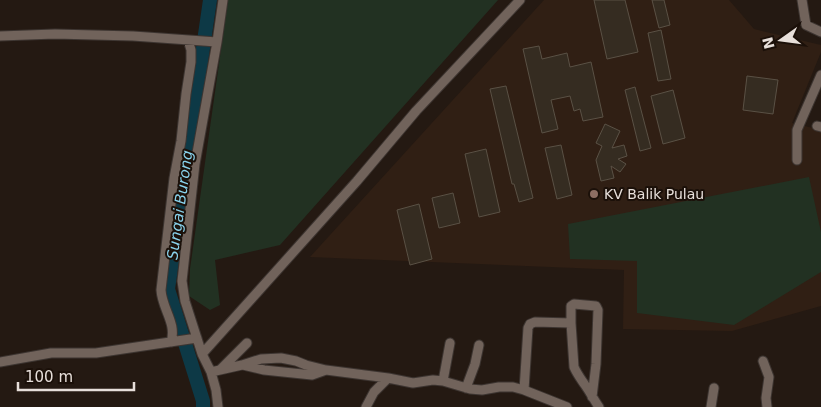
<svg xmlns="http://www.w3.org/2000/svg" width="821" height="407" viewBox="0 0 821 407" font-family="'DejaVu Sans',sans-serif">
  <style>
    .built { fill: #301f14 }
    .green { fill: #223122 }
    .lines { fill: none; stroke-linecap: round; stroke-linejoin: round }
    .river { stroke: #0d3946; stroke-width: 14 }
    .building { fill: #352c21; stroke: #5a5145 }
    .minor-casing { stroke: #3d3531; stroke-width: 11 }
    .minor { stroke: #71635b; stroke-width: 9 }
    .education-dot { fill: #8d6e63; stroke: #1b1009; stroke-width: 2 }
    .labels { text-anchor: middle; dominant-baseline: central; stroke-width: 4; stroke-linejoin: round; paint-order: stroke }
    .poi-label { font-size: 14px; fill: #e7dfda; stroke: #1b1009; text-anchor: start }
    .water-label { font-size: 15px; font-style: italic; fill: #89d2ec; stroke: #1b1009 }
  </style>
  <rect width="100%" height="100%" fill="#241912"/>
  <!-- built -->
  <path class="built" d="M544,0H729L754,29L821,45V52L792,123L821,130V306L732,331L623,329L624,270L310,257Z"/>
  <!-- green -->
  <path class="green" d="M228,0H498L280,245L215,260L220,305L210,310L189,296L190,269Z
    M809,177L821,232V272L734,325L637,313V261L570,259L568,224Z"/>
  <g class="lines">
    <!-- river -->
    <path class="river" d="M203,407V401L168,289L210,0"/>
  </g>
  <!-- building -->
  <path class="building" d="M594,0H625L638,52L607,59Z
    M652,0H664L670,25L659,28Z
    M661,30L671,79L658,81L648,33Z
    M539,46L542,59L567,53L570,67L591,62L603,117L583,121L580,109L574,111L570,96L551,100L558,129L542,133L523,49Z
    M747,76L778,80L773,114L743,110Z
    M506,86L533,198L519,202L514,184H512L490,89Z
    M635,87L651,148L640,151L625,90Z
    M673,90L685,138L663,144L651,96Z
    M605,124L620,131L612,148L624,145L627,156L618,159L626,164L620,172L611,166L614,178L601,181L596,160L602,146L596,143Z
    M561,145L572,195L557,199L545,148Z
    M486,149L500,212L479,217L465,154Z
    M453,193L460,223L439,228L432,198Z
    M419,204L432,259L410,265L397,210Z"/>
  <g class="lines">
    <!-- minor casing -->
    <g class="minor-casing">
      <path id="minor" d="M802,0L806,25L821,32
        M0,36L55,34L133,36L217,42
        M817,126L821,127
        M797,160V130L821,75
        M171,342C177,323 162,309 161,290L174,178L181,141L186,94L191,62V50L188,40
        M202,354L357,181L416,111L520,0
        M763,361L769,377L766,398L767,407
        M0,362L51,353H96L197,338
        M243,365L264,370L312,375L326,370
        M221,369L247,343
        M211,372L242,365L261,359L281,358L296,361L306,365L326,370L388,378L413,383L433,380L443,381L470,389L482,390L499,387H513L524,390L567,407
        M443,381L450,343
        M466,388L475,364L479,345
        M524,390L528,328L530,324L535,322L571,323
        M592,397L596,364L598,310L596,306L574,304L571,306V323L574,367C577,374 581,379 585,385C590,392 594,400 599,407
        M218,407L216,390L211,372L202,354L185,301L182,281L195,164L217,42L223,0
        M366,407L374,392L388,378
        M711,407L714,388"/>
    </g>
    <!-- minor -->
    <use href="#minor" class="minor"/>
  </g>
  <!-- markers -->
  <circle class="education-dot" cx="594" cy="194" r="5"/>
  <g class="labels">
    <!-- poi labels -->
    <g class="poi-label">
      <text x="604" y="194">KV Balik Pulau</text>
    </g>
    <!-- water labels -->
    <g class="water-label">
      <text transform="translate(180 205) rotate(-82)">Sungai Burong</text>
    </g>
  </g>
  <!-- north arrow -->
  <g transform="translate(781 40) rotate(256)" stroke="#1b1009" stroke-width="4" paint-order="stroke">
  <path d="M0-4L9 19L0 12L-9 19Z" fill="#e7dfda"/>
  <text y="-8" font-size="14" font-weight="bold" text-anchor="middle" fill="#e7dfda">N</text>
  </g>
  <!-- scale -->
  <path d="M18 382v8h116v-8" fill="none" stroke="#e7dfda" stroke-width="2.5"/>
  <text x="25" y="382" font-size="15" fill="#e7dfda" stroke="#1b1009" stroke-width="4" paint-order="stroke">100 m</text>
</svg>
